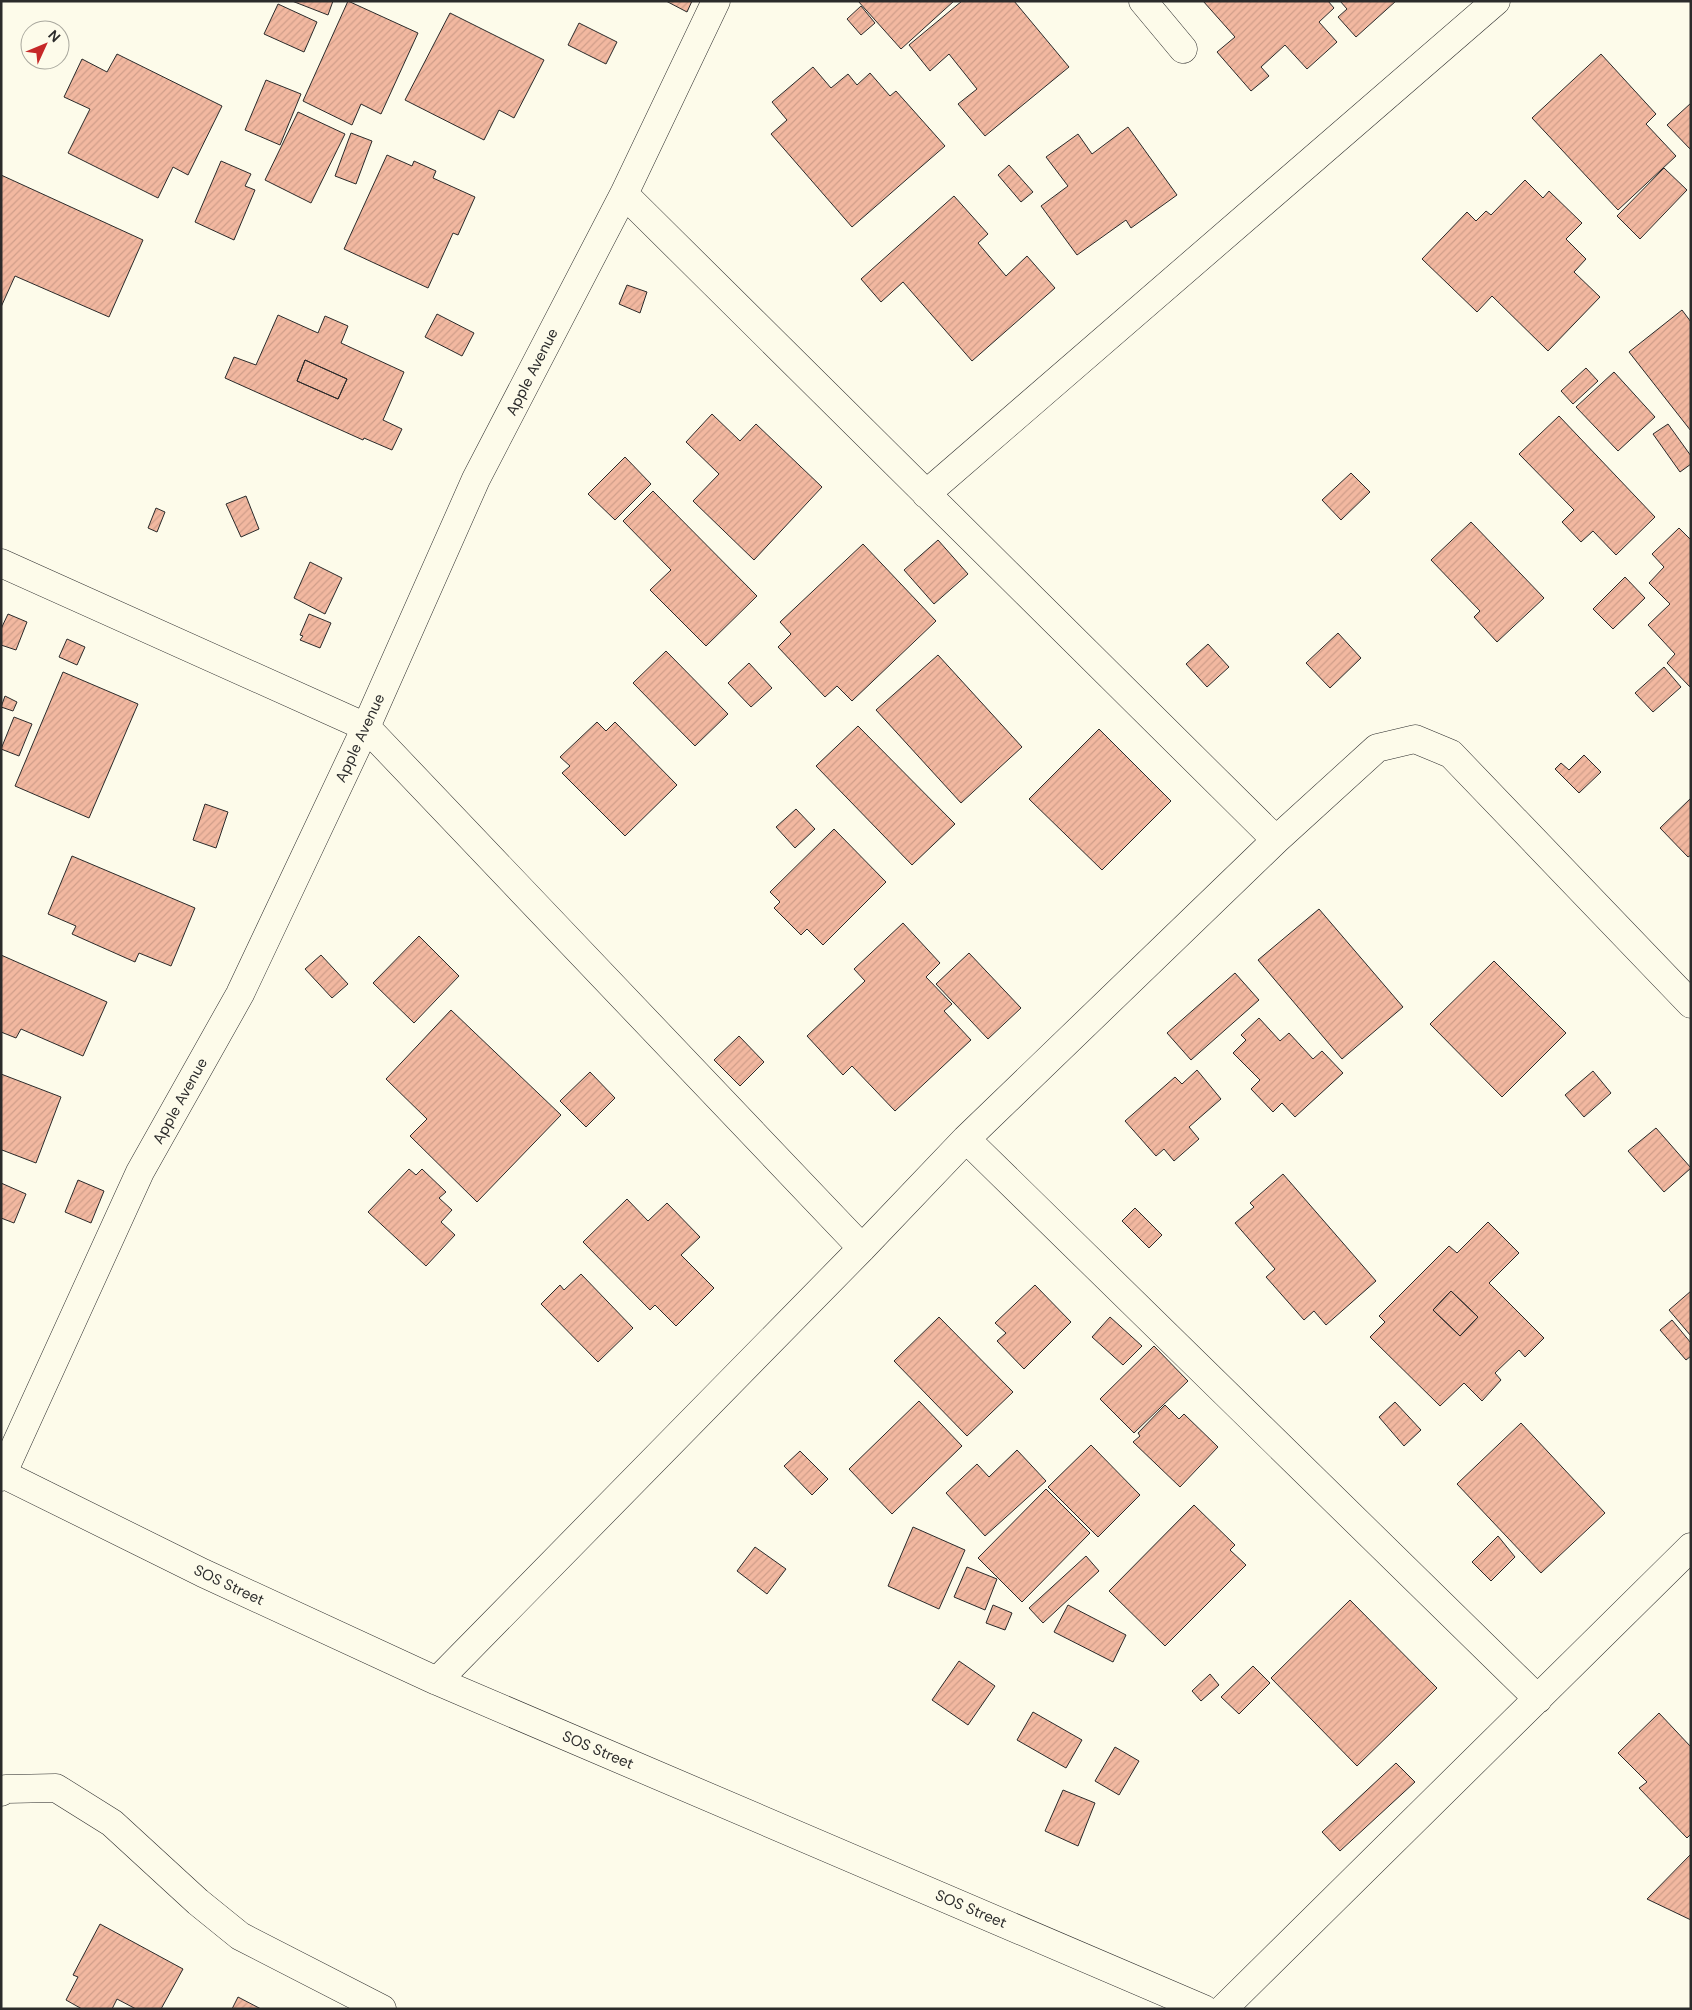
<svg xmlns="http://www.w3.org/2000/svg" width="1692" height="2010" viewBox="0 0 1692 2010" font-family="'DM Sans',sans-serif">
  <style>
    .building { fill: url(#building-hatch); stroke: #2b2b2b; fill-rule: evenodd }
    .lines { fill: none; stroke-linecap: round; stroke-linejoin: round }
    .minor-casing { stroke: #2b2b2b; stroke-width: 29 }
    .minor { stroke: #fdfbea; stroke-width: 28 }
    .labels { text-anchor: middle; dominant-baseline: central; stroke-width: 4; stroke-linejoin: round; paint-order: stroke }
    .street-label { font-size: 15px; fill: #2b2b2b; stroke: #fdfbea }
  </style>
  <defs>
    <pattern id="building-hatch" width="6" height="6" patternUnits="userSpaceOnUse" patternTransform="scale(1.25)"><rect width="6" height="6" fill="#f2b8a0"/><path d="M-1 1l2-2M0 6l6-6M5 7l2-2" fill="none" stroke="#d09e8a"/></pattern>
  </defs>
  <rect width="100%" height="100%" fill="#fdfbea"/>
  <!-- building -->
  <path class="building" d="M292,1H333L328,15Z
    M348,1L418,33L381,114L361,104L352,125L303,101Z
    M666,1H692L687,12Z
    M858,1H954L901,49Z
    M962,1H1014L1069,67L985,136L958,104L977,89L949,54L930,71L909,45Z
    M1203,1H1328L1334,8L1319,22L1337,42L1307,69L1285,45L1261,67L1269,76L1251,91L1217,52L1235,37Z
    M1340,1H1396L1356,37L1338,17L1347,9Z
    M278,4L317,22L304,52L264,34Z
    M861,6L875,23L861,35L847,19Z
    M450,13L544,60L514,118L499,110L484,140L405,100Z
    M579,23L617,42L606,64L568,45Z
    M117,54L222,106L188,175L173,167L158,198L68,153L90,109L64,97L82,59L107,72Z
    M1601,54L1656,114L1646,124L1676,156L1618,210L1532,118Z
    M813,67L831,88L848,74L857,85L870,73L890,96L896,91L945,146L852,227L771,134L787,120L772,102Z
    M266,80L301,94L280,145L245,130Z
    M1691,103V150L1667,125Z
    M298,112L345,134L311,203L265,180Z
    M1128,127L1177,195L1131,228L1126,220L1077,255L1041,206L1068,186L1046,157L1078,134L1092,154Z
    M351,133L372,141L356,184L335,176Z
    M387,155L412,166L414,161L436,171L433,178L475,197L458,235L453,233L428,288L344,249Z
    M221,161L251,174L245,186L255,190L234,240L195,222Z
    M1009,165L1033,192L1021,202L998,175Z
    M1664,168L1687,190L1640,239L1617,216Z
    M1,175L143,240L109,317L15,276L1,307Z
    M1525,180L1543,198L1549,191L1582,223L1566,239L1586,259L1574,272L1600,297L1548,351L1492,296L1477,312L1422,259L1467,212L1476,221L1486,211L1491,215Z
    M954,196L988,234L978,243L1006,276L1027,256L1055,288L972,361L903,282L881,302L861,279Z
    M627,285L647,292L640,313L619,304Z
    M1682,310L1691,322V431L1629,352Z
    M437,314L474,333L462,356L425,337Z
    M278,315L318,333L325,316L348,326L341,343L404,372L383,420L402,429L392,450L364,438L363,440L225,378L234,357L256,365ZM305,360L347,379L338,399L297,381Z
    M305,360L347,379L338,399L297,381Z
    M1586,368L1598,381L1573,404L1561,391Z
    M1614,372L1655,417L1618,451L1576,407Z
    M712,414L740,441L756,424L822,487L754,560L693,501L719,474L686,442Z
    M1559,416L1655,517L1616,555L1593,531L1581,542L1562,522L1574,510L1519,454Z
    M1668,424L1691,456V464L1680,472L1653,434Z
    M625,457L651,484L615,520L588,494Z
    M1351,473L1370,492L1341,520L1322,500Z
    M653,491L757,596L706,646L650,590L671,570L623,521Z
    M246,496L259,529L241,537L226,504Z
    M156,508L165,512L157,532L148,528Z
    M1471,522L1544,598L1497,642L1474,617L1480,611L1431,560Z
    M1679,528L1691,540L1690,687L1667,663L1675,654L1648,625L1670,604L1649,583L1664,567L1652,554Z
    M938,540L968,574L934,604L904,570Z
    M863,544L936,621L852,701L837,686L825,697L778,647L791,634L780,622Z
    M310,562L342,578L325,614L294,598Z
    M1625,577L1645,598L1613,629L1593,609Z
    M8,614L27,622L16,650L1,645V629Z
    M309,614L331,623L320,648L300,640L303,636L300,635Z
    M1338,633L1361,658L1330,688L1306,663Z
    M67,639L85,647L77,665L59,657Z
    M1208,644L1229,667L1207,687L1186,664Z
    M666,651L728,714L695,746L633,683Z
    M938,655L1022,747L961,803L876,710Z
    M749,663L772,688L751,707L728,683Z
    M1664,667L1681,687L1653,712L1635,693Z
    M63,672L138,704L89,818L15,786Z
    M5,696L17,702L13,711L1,707Z
    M14,717L32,724L19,756L1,749Z
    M597,722L606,731L615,722L677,785L625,836L562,773L570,766L560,757Z
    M858,726L955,824L912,865L816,766Z
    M1099,729L1171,801L1102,870L1029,799Z
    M1584,755L1601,772L1579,793L1555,769L1561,763L1569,770Z
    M1691,798V855L1688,857L1660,828Z
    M205,804L228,812L216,848L193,840Z
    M796,809L815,829L795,848L776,827Z
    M834,829L886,882L823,945L807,929L801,935L774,908L780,902L770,892Z
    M72,856L195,908L171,966L139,953L135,962L72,934L76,926L48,914Z
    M1319,909L1403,1007L1342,1059L1258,960Z
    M903,923L940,963L926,977L952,1004L944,1011L971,1040L895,1111L852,1066L843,1075L807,1036L865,981L854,969Z
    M419,936L459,976L414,1023L373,983Z
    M969,953L1021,1008L988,1039L936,984Z
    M1,955L107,1002L83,1056L21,1029L16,1038L1,1032Z
    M321,955L348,984L332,998L305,969Z
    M1494,961L1566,1033L1502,1097L1430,1024Z
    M1235,973L1259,1000L1191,1060L1167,1033Z
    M451,1010L561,1115L477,1202L410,1136L427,1119L386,1079Z
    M1259,1018L1280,1041L1289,1033L1313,1059L1322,1051L1343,1073L1295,1117L1282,1103L1273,1112L1251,1089L1260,1080L1233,1053L1246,1040L1241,1035Z
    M739,1036L764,1062L740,1086L714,1060Z
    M1197,1070L1221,1099L1189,1127L1199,1139L1174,1161L1164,1149L1156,1156L1125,1121L1175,1077L1182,1084Z
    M1593,1071L1611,1093L1584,1117L1565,1095Z
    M590,1072L615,1098L586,1127L560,1101Z
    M1,1074L61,1097L36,1163L2,1150L1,1153Z
    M1656,1128L1691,1168L1664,1192L1628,1151Z
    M409,1169L416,1175L422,1169L446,1192L439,1198L452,1210L441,1222L455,1235L426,1266L368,1212Z
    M1283,1174L1376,1281L1326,1325L1314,1311L1304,1320L1266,1277L1275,1269L1235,1223L1254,1207L1250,1203Z
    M78,1180L104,1191L91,1223L65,1212Z
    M1,1183L26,1194L14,1223L1,1218Z
    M627,1199L648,1221L667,1203L700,1237L681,1255L714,1288L676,1326L655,1305L650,1310L583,1242Z
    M1135,1208L1162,1235L1149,1248L1122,1221Z
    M1488,1222L1519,1253L1489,1283L1544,1338L1525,1357L1519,1350L1495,1373L1501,1380L1482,1401L1464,1383L1440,1406L1370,1337L1385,1322L1379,1316L1449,1246L1457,1253ZM1451,1291L1478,1317L1460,1336L1433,1310Z
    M581,1274L633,1328L598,1362L541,1304L560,1285L564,1290Z
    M1035,1285L1071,1322L1024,1369L997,1341L1006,1333L995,1323Z
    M1451,1291L1478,1317L1460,1336L1433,1310Z
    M1691,1291V1336L1669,1310Z
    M939,1317L1013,1392L967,1436L894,1361Z
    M1110,1317L1142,1346L1123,1365L1092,1337Z
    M1672,1320L1691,1343V1356L1686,1360L1660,1330Z
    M1154,1346L1188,1381L1134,1433L1100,1399Z
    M919,1401L962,1446L892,1514L849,1469Z
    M1395,1402L1421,1430L1404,1446L1379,1417Z
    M1165,1405L1179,1419L1184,1414L1218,1447L1180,1487L1133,1442L1140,1436L1138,1433Z
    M1521,1423L1605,1513L1541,1573L1457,1484Z
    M1091,1445L1140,1495L1098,1537L1048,1487Z
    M1017,1450L1046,1481L985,1536L946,1493L977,1464L989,1477Z
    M800,1451L828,1479L812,1495L784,1466Z
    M1046,1489L1090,1533L1022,1602L978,1558Z
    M1194,1505L1235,1545L1230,1550L1246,1565L1165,1646L1109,1591Z
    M913,1527L965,1550L939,1609L888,1586Z
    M1498,1536L1515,1557L1491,1581L1472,1562Z
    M755,1547L786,1569L767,1594L737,1571Z
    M1086,1556L1099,1571L1043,1623L1029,1608Z
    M967,1567L997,1579L985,1610L954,1597Z
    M1350,1600L1437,1688L1357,1766L1271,1678Z
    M993,1605L1012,1613L1005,1630L986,1623Z
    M1068,1605L1126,1635L1113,1662L1054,1632Z
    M959,1661L995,1686L968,1725L932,1700Z
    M1253,1666L1270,1683L1239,1714L1221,1697Z
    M1210,1674L1219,1685L1201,1701L1192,1691Z
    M1033,1712L1082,1740L1066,1768L1017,1740Z
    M1659,1713L1691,1747V1834L1687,1838L1639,1788L1647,1782L1618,1753Z
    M1115,1747L1139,1761L1119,1795L1095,1781Z
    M1396,1763L1415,1782L1340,1851L1322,1832Z
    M1063,1790L1095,1803L1078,1846L1045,1831Z
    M1691,1854V1920L1647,1899Z
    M100,1924L183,1969L161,2009H136L117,1999L112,2009H82L66,2000L78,1977L73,1975Z
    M238,1997L261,2009H232Z"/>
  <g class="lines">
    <!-- minor casing -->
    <g class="minor-casing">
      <path id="minor" d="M1143,1L1183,49
        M624,194L1276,840
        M926,494L1496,1
        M1,563L366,727L862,1248
        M966,1139L1538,1699
        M1,1473L203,1573L437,1681L1204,2009
        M1,1477L140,1172L240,994L366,727L476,479L624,194L716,1
        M437,1681L862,1248L966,1139L1276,840L1377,748L1415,739L1451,754L1691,1004
        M1,1792L6,1789L56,1788L112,1823L198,1902L240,1936L382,2009
        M1223,2009L1691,1547"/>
    </g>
    <!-- minor -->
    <use href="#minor" class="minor"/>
  </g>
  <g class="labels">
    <!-- street labels -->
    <g class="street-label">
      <text transform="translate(532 372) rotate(-63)">Apple Avenue</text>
      <text transform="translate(360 738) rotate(-65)">Apple Avenue</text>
      <text transform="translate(180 1101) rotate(-61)">Apple Avenue</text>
      <text transform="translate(229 1585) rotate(25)">SOS Street</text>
      <text transform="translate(598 1750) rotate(23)">SOS Street</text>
      <text transform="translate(971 1909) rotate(23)">SOS Street</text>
    </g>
  </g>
  <!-- border -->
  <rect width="1692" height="2010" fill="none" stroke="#2b2b2b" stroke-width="5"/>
  <!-- north arrow -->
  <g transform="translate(45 45) rotate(46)"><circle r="24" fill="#fdfbea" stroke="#a9a89e"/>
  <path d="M0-4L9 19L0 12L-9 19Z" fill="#c62828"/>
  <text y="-8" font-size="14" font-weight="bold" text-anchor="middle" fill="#2b2b2b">N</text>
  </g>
</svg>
